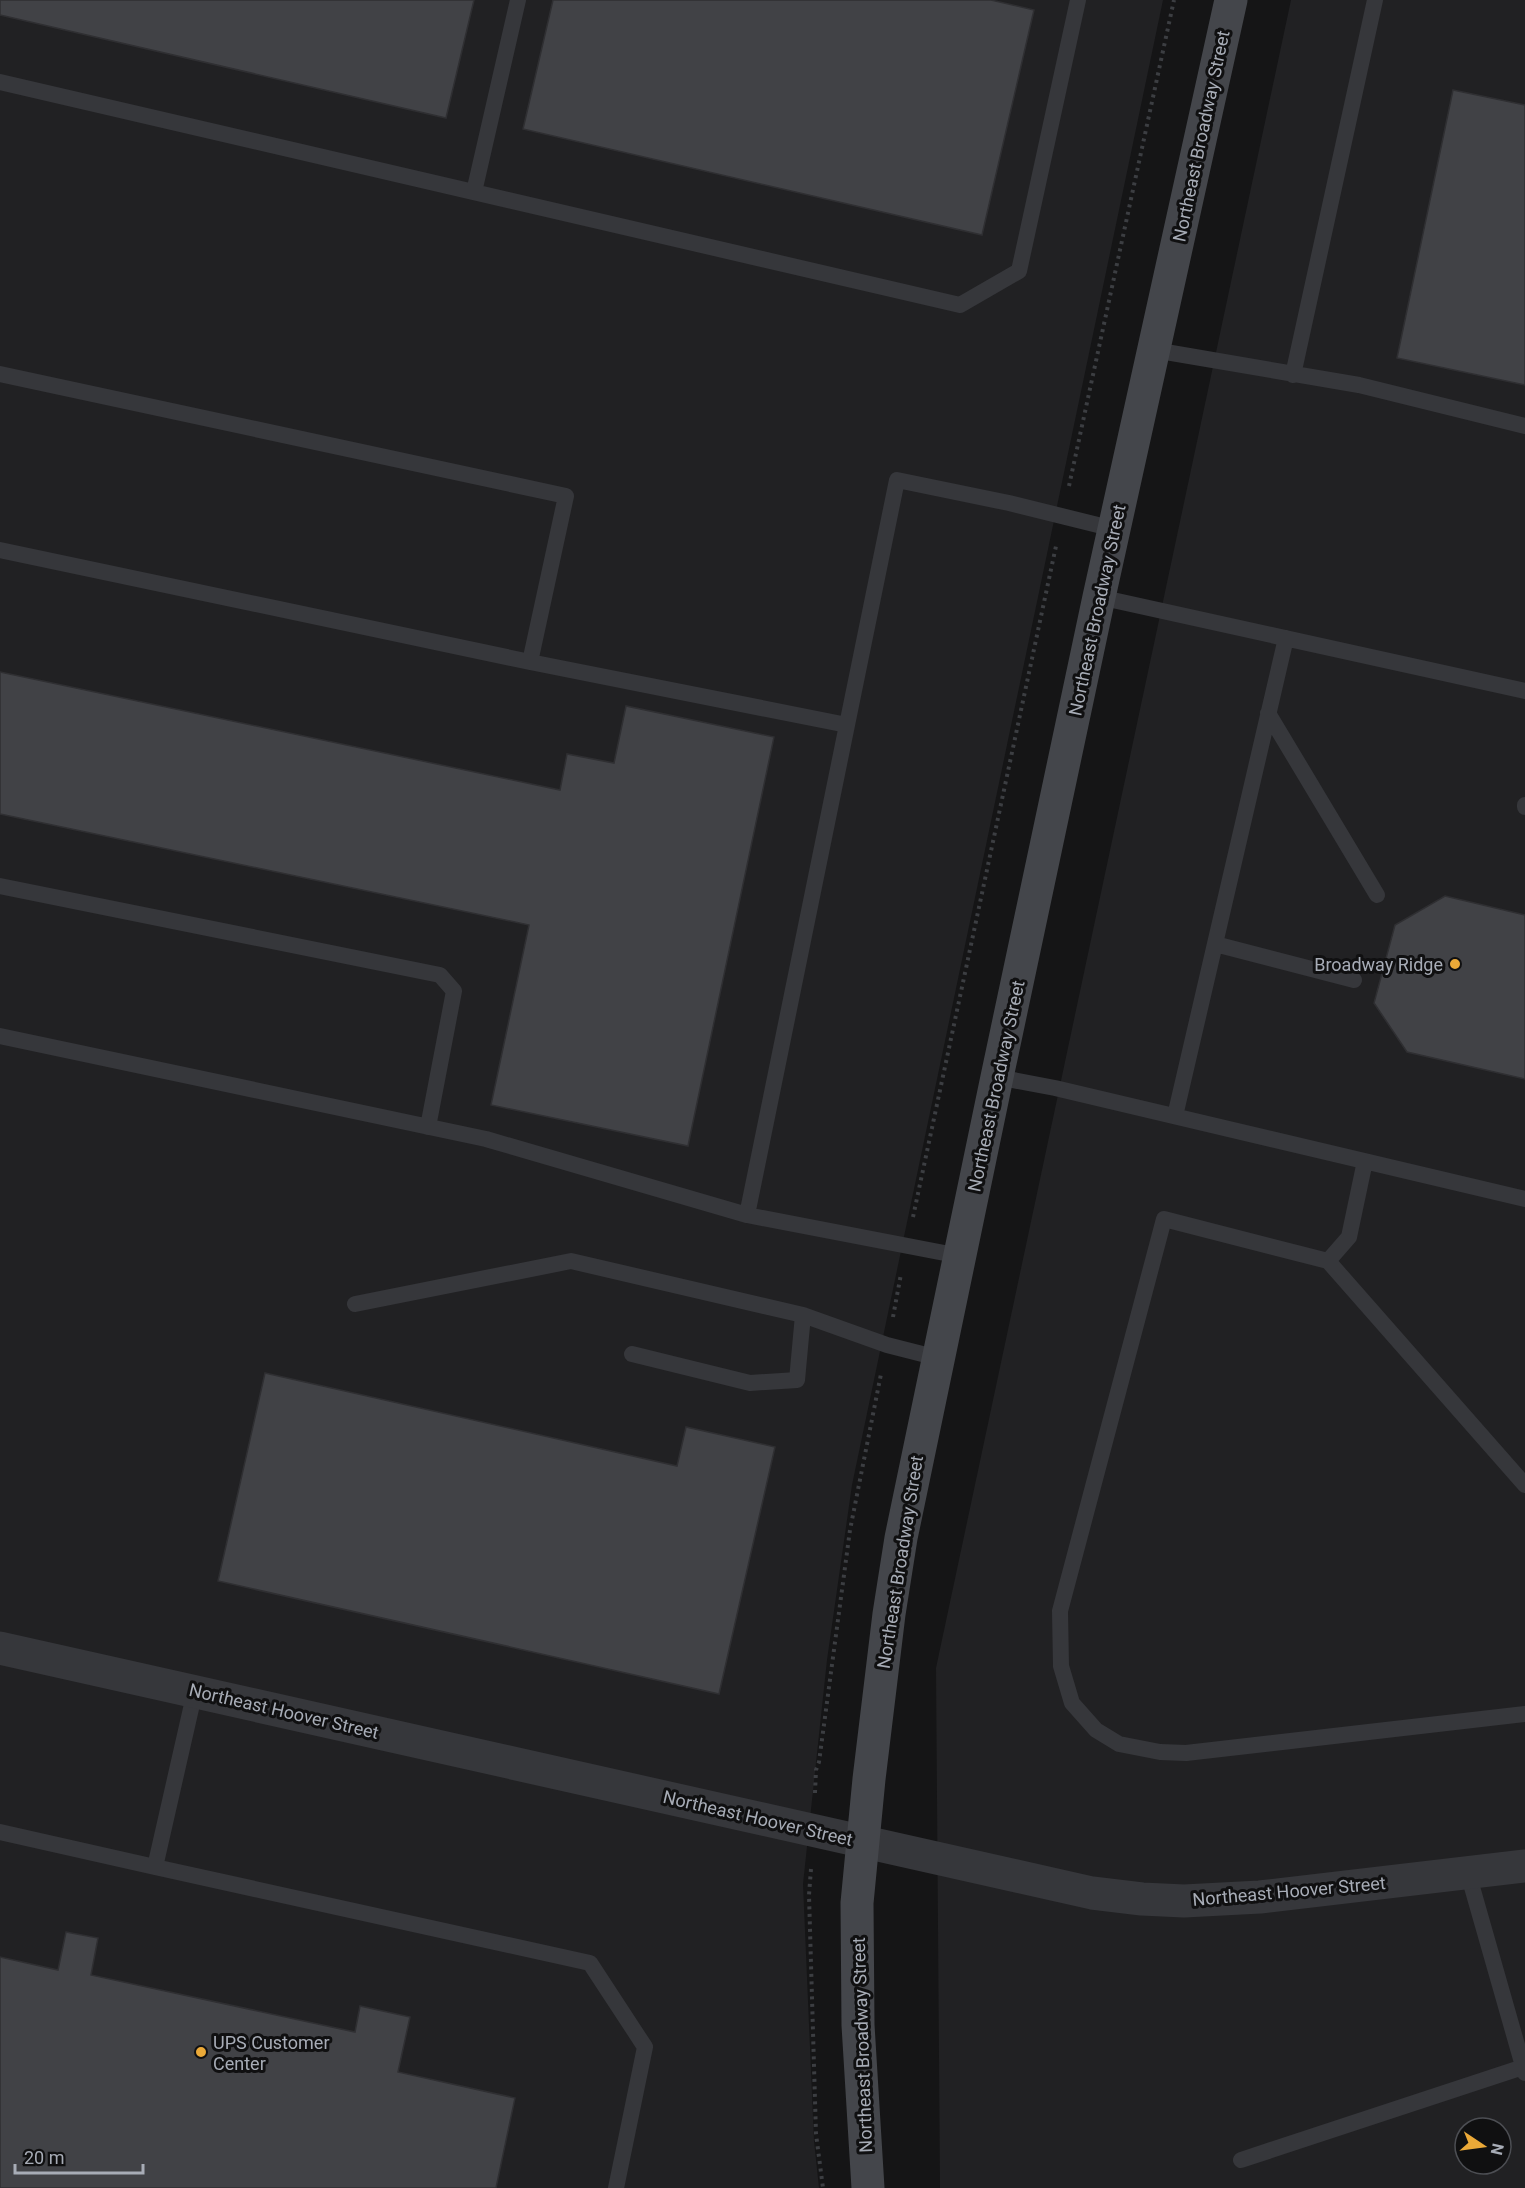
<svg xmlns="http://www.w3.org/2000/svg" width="1525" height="2188" viewBox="0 0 1525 2188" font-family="Roboto,sans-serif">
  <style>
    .built { fill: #212123; fill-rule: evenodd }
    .building { fill: #414246; stroke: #2f2f32; stroke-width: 1.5 }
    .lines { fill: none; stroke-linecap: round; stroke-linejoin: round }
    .path { stroke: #3c3e42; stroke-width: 4; stroke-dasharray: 3 4.5; stroke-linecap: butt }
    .service { stroke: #36373b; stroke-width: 16 }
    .minor { stroke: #36373b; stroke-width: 33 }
    .secondary { stroke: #44464b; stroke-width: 33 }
    .poi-dot { fill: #eba938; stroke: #101011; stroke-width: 2 }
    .labels { text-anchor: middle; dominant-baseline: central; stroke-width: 6; stroke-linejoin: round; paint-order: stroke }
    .street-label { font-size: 18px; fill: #a7acb6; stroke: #101011 }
    .poi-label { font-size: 18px; fill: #a7acb6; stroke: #101011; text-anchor: end }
  </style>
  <rect width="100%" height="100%" fill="#151516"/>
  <!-- built -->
  <path class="built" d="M0,0H1163L852,1485L827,1660L803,1884L814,2141L819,2188H0Z
    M1291,0H1525V2188H940L936,1668ZM1465,2128H1501V2164H1465Z"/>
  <!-- building -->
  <path class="building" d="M0,0H474L446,118L0,15Z
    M553,0H991L1034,10L982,235L523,129Z
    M1453,90L1525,105V385L1397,358Z
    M0,672L560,790L567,754L614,763L626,706L774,737L688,1146L491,1105L529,925L0,814Z
    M1445,896L1525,915V1079L1407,1052L1374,1003L1395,925Z
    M265,1373L677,1466L686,1427L775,1447L719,1694L218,1581Z
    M66,1932L98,1938L91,1975L355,2032L360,2006L410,2017L398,2072L515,2098L496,2188H0V1957L58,1970Z"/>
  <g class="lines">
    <!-- path -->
    <path class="path" d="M1069,486L1174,0
      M913,1217L1056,546
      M893,1317L901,1274
      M815,1793L816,1770L819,1762L850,1530L881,1374
      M811,1869L809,1895L816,2134L823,2188"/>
    <!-- service -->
    <path class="service" d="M0,82L960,305L1019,271L1078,0
      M474,192L518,0
      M1154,350L1359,385L1525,426
      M0,374L566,496L530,662L847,725
      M1293,375L1375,0
      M0,550L530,662
      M1099,597L1525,691
      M1268,713L1377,895
      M1525,805V807
      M0,886L440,975L454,991L428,1127
      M1215,944L1354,980
      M0,1036L486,1139L747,1215
      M997,1077L1055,1088L1525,1199
      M1175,1116L1286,638
      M1365,1161L1349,1237L1328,1261L1164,1219L1060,1611L1061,1666L1072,1703L1096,1730L1119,1744L1160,1752L1186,1753L1525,1714
      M960,1256L747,1215L897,480L1009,503L1114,529
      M1328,1261L1525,1485
      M355,1304L571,1261L803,1315L887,1345L938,1358
      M632,1354L750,1383L797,1380L803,1315
      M0,1832L155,1867L195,1691
      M155,1867L590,1963L645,2047L616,2188
      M1468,1873L1525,2073
      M1241,2160L1523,2067"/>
    <!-- minor -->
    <path class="minor" d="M0,1648L1092,1893L1142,1899L1184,1901L1260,1897L1525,1866"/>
    <!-- secondary -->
    <path class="secondary" d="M868,2188L858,2025L857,1903L869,1779L889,1614L901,1538L997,1077L1099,597L1231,0"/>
  </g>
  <!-- markers -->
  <g class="poi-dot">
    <circle cx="1455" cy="964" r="6"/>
    <circle cx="201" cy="2052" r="6"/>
  </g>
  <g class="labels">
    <!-- street labels -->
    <g class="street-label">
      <text transform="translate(1201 136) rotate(-78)">Northeast Broadway Street</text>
      <text transform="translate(1097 610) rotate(-78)">Northeast Broadway Street</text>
      <text transform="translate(996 1086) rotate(-78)">Northeast Broadway Street</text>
      <text transform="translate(900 1562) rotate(-81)">Northeast Broadway Street</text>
      <text transform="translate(284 1711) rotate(13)">Northeast Hoover Street</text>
      <text transform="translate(758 1818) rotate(13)">Northeast Hoover Street</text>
      <text transform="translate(1289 1891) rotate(-5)">Northeast Hoover Street</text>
      <text transform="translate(862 2045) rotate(-92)">Northeast Broadway Street</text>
    </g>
    <!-- poi labels -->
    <g class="poi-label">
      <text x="1443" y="964">Broadway Ridge</text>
      <text x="213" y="2042" text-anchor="start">UPS Customer<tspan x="213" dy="21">Center</tspan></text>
    </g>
  </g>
  <!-- north arrow -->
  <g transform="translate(1483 2146) rotate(103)"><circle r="28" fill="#101011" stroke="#4c4e53" stroke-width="1.5"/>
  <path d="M0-4.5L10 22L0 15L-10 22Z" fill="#eba938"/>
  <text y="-9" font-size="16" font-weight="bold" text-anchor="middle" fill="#a7acb6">N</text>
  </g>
  <!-- scale -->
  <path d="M15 2164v9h128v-9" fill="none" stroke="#a7acb6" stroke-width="3"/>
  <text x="24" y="2164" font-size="18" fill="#a7acb6" stroke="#101011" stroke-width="4.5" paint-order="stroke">20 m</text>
</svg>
